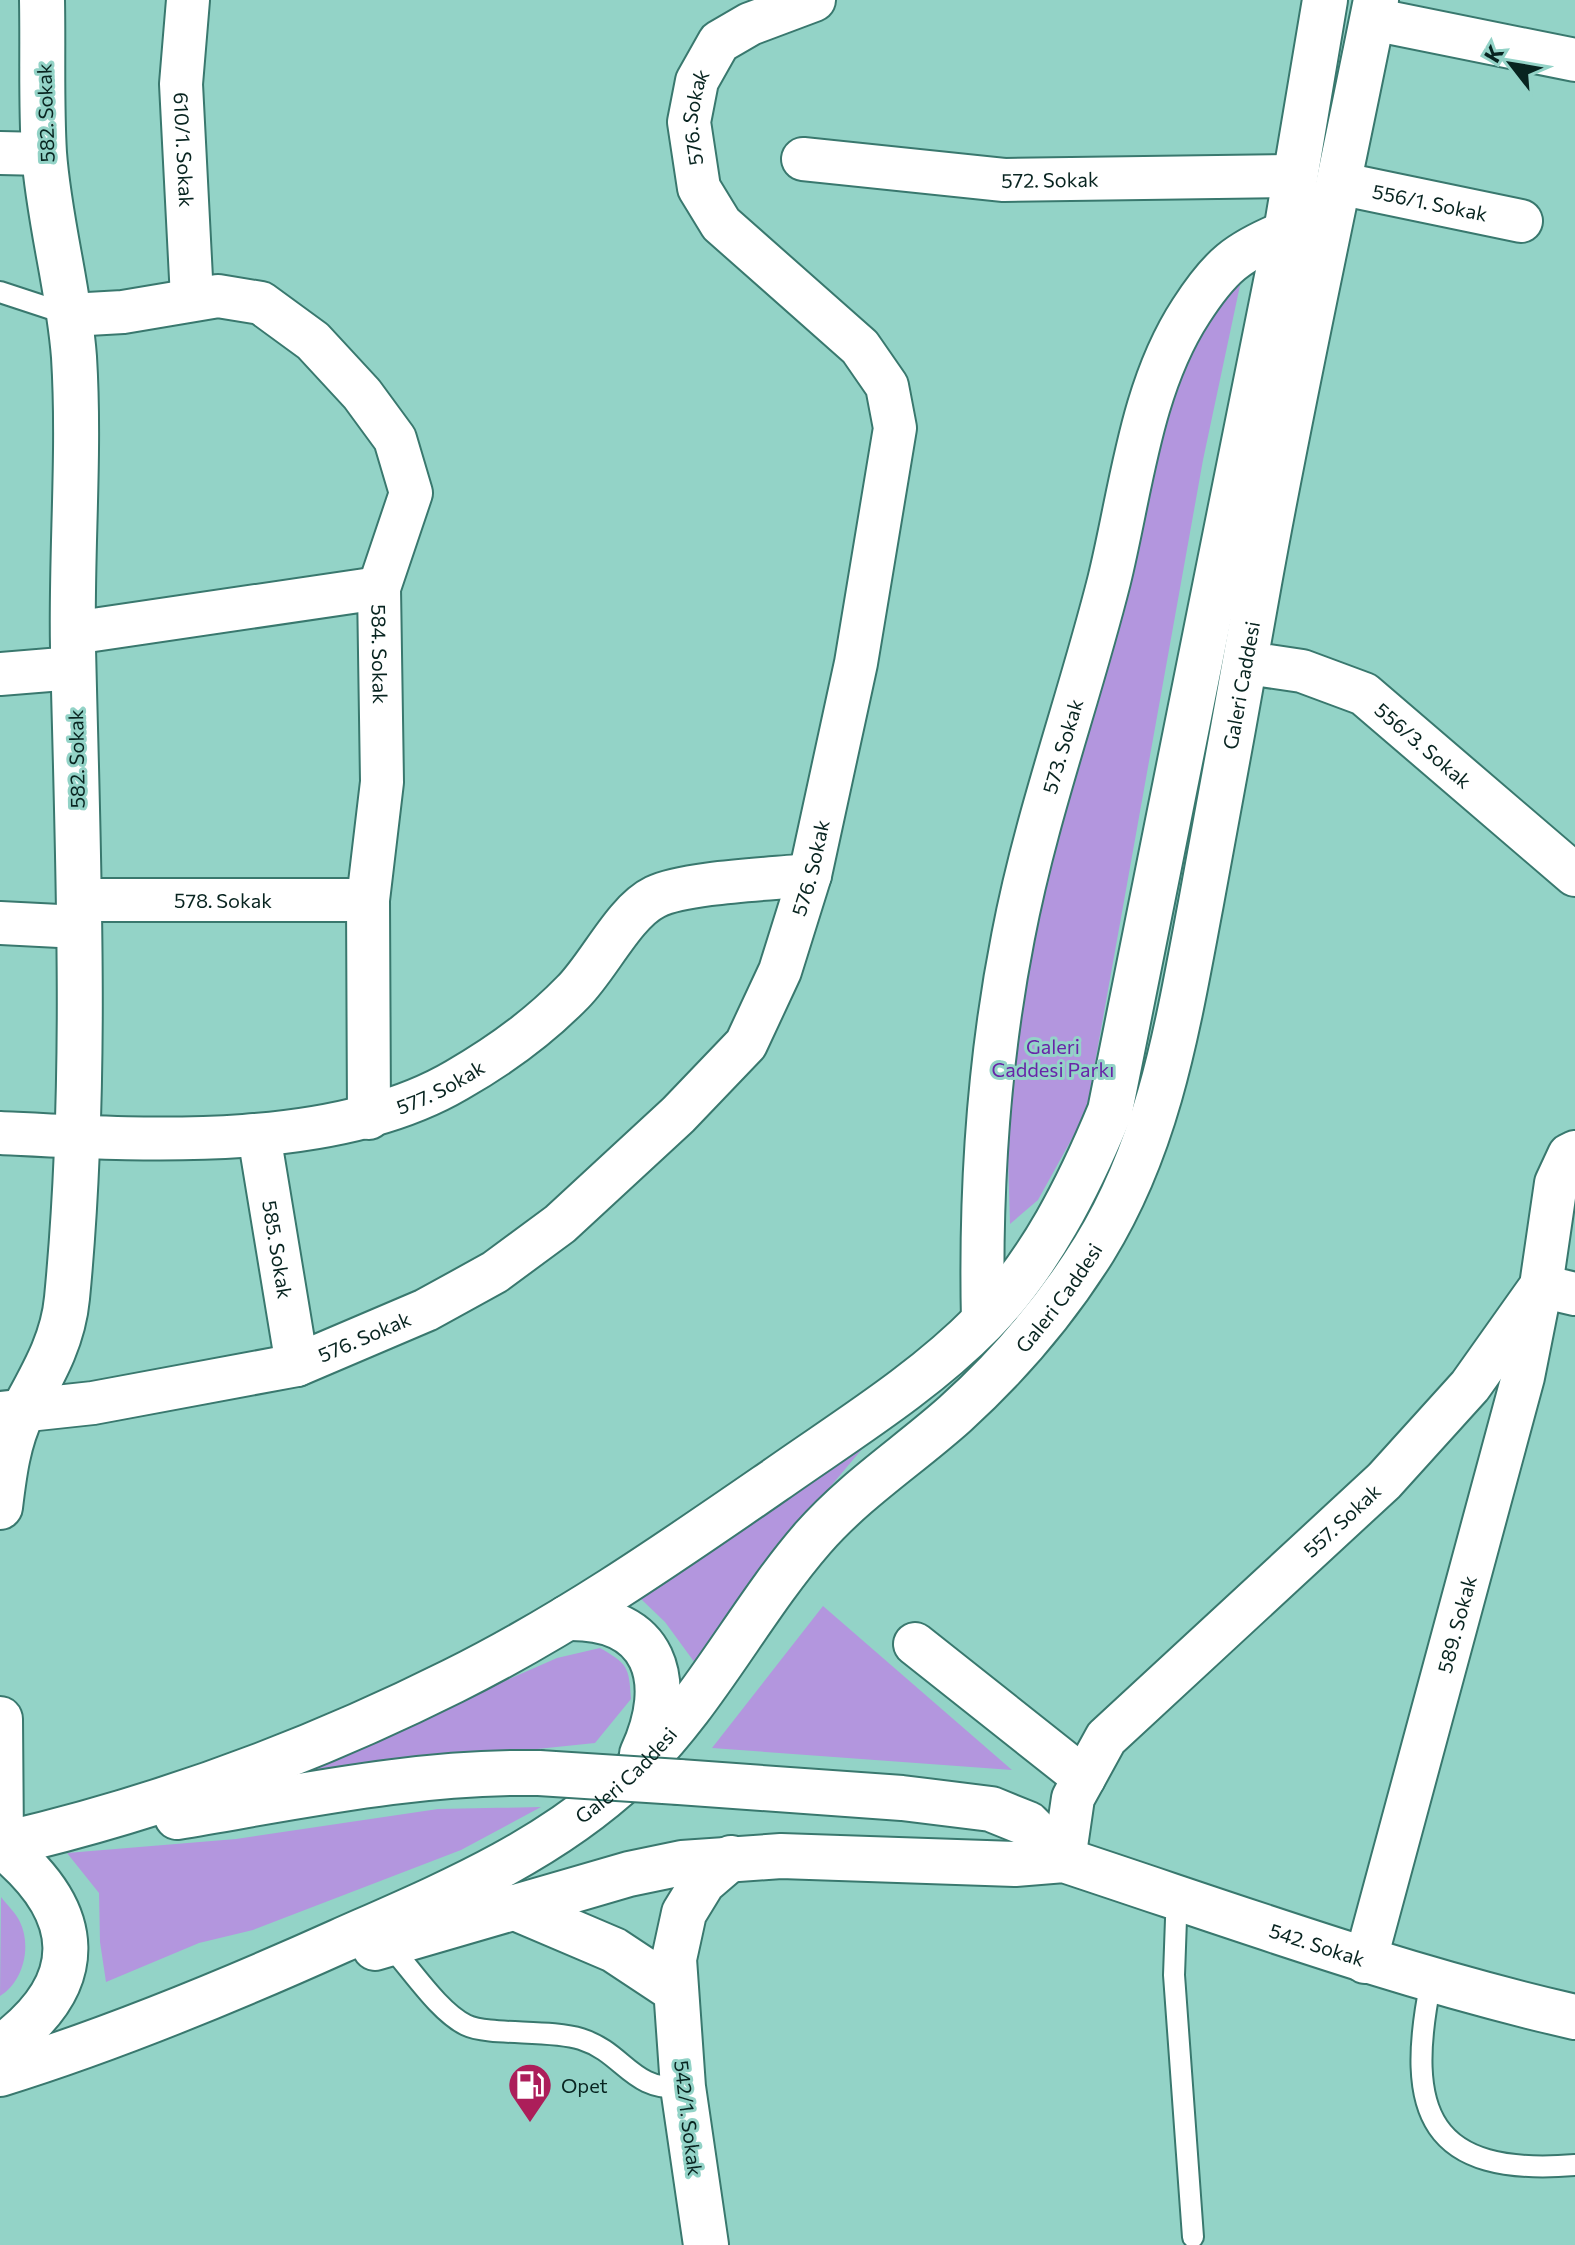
<svg xmlns="http://www.w3.org/2000/svg" width="1575" height="2245" viewBox="0 0 1575 2245" font-family="Commissioner,sans-serif">
  <style>
    .green { fill: #b396de }
    .lines { fill: none; stroke-linecap: round; stroke-linejoin: round }
    .lane-casing { stroke: #39786e; stroke-width: 24 }
    .street-casing { stroke: #39786e; stroke-width: 46 }
    .secondary-casing { stroke: #39786e; stroke-width: 48 }
    .primary-casing { stroke: #39786e; stroke-width: 48 }
    .lane { stroke: #fff; stroke-width: 20 }
    .street { stroke: #fff; stroke-width: 42 }
    .secondary { stroke: #fff; stroke-width: 44 }
    .primary { stroke: #fff; stroke-width: 44 }
    .primary-bridge-casing { stroke: #39786e; stroke-width: 48; stroke-linecap: butt }
    .primary-bridge { stroke: #fff; stroke-width: 44 }
    .labels { text-anchor: middle; dominant-baseline: central; stroke-width: 6; stroke-linejoin: round; paint-order: stroke }
    .street-label { font-size: 20px; fill: #082420; stroke: #93d3c7 }
    .park-label { font-size: 20px; fill: #6824a8; stroke: #93d3c7 }
    .poi-label { font-size: 20px; fill: #082420; stroke: #93d3c7; text-anchor: start }
  </style>
  <rect width="100%" height="100%" fill="#93d3c7"/>
  <!-- green -->
  <path class="green" d="M1242,276L1203,460L1086,1113L1038,1200L1010,1224L1007,1124L1011,1052L1031,948L1168,396L1221,296Z
    M868,1442L755,1576L695,1663L665,1622L640,1598Z
    M823,1606L1012,1770L712,1748Z
    M600,1648C628,1664 629,1667 631,1699L595,1743L294,1774L557,1658Z
    M541,1807L461,1850L253,1930L199,1943L106,1982L100,1942L99,1893L67,1853L236,1839L438,1809Z
    M1,1897C7,1905 16,1913 20,1922C32,1947 23,1982 0,1996Z"/>
  <g class="lines">
    <!-- lane casing -->
    <g class="lane-casing">
      <path id="lane" d="M0,292L70,315
        M1182,1900L1176,1919L1174,1975L1193,2237
        M390,1946C411,1969 439,2012 466,2025C488,2036 550,2029 581,2039C625,2053 631,2092 683,2087
        M1431,1981C1404,2113 1429,2177 1575,2165"/>
    </g>
    <!-- street casing -->
    <g class="street-casing">
      <g id="street">
        <path id="s1" d="M188,0L181,84L192,298"/>
        <path d="M1372,19L1575,60"/>
        <path d="M0,153L44,154"/>
        <path id="s2" d="M803,159L1004,180L1296,176"/>
        <path id="s3" d="M1338,183L1521,221"/>
        <path id="s4" d="M70,315L123,312L218,296L261,303L313,341L362,394L395,439L411,493L379,588L382,782L368,900L369,1118"/>
        <path d="M73,633L379,588"/>
        <path id="s5" d="M1247,663L1302,671L1364,694L1575,875"/>
        <path d="M0,674L74,668"/>
        <path id="s6" d="M79,900H368"/>
        <path d="M0,923L79,927"/>
        <path id="s7" d="M0,1133C140,1140 333,1153 457,1080C499,1056 539,1027 573,992C599,966 624,912 655,897C685,882 773,879 810,875"/>
        <path id="s8" d="M259,1135L297,1365"/>
        <path id="s9" d="M983,1322C980,1193 988,1064 1013,937C1036,816 1079,700 1109,581C1131,492 1140,389 1191,311C1220,266 1237,252 1286,232"/>
        <path id="s10" d="M0,1413L93,1403L297,1365L426,1310L495,1272L560,1224L678,1115L746,1044L780,971L810,875L856,663L895,428L887,386L860,347L721,224L699,188L689,122L697,81L719,42L750,24L814,0"/>
        <path d="M915,1644L1084,1778"/>
        <path id="s11" d="M1064,1860L1073,1798L1106,1738L1384,1481L1470,1386L1541,1286L1556,1183L1569,1155L1575,1152"/>
        <path id="s12" d="M1365,1962L1523,1377L1541,1286L1575,1294"/>
      </g>
    </g>
    <!-- secondary casing -->
    <g class="secondary-casing">
      <path id="secondary" d="M0,1507C4,1474 8,1441 23,1411C43,1374 63,1341 67,1298C88,1082 78,865 73,648C71,552 80,454 74,357C69,289 49,222 44,153C41,102 43,51 42,0
        M0,1719L1,1845
        M513,1907L614,1950L676,1991
        M706,2245L683,2087L674,1959L684,1913L703,1882L731,1858"/>
    </g>
    <!-- primary casing -->
    <g class="primary-casing">
      <g id="primary">
        <path d="M567,1618C656,1616 676,1681 642,1754"/>
        <path d="M679,1782L902,1798L991,1809L1028,1824L1064,1860"/>
        <path d="M177,1817C298,1797 416,1771 539,1773"/>
        <path d="M0,1845C156,1809 309,1753 453,1681C566,1625 671,1552 774,1481C845,1431 922,1384 983,1322C1040,1264 1079,1186 1110,1111L1286,232L1325,0"/>
        <path id="s13" d="M375,1948L629,1874L682,1863L781,1856L1015,1864L1064,1860C1234,1916 1400,1977 1575,2017"/>
        <path d="M0,2048C90,1983 84,1912 1,1845"/>
        <path id="s14" d="M0,2074C116,2038 229,1991 340,1941C444,1895 547,1853 631,1774C704,1705 748,1613 813,1538C855,1490 908,1456 955,1414C1009,1365 1056,1310 1094,1249C1160,1142 1178,1024 1201,903C1221,796 1240,690 1259,583C1294,388 1337,194 1376,0"/>
      </g>
    </g>
    <!-- lane -->
    <use href="#lane" class="lane"/>
    <!-- street -->
    <use href="#street" class="street"/>
    <!-- secondary -->
    <use href="#secondary" class="secondary"/>
    <!-- primary -->
    <use href="#primary" class="primary"/>
    <!-- primary-bridge casing -->
    <g class="primary-bridge-casing">
      <path id="primary-bridge" d="M539,1773L679,1782"/>
    </g>
    <!-- primary-bridge -->
    <use href="#primary-bridge" class="primary-bridge"/>
  </g>
  <!-- icons -->
  <defs>
    <g id="fuel-pin" transform="scale(2.3)"><path d="M0 17L-7.5 6A9.5 9.5 0 1 1 7.5 6Z" fill="#ac1e5a" stroke="#93d3c7"/><path d="M-5.5-6h7V0h2V4h1.3V-2.5L3-4.5l.8-.8L6-3V5H2.5V1h-1V6h-7ZM-4.2-4.7v3.2H.2V-4.7Z" fill="#fff"/></g>
  </defs>
  <g fill-rule="evenodd">
    <use href="#fuel-pin" x="530" y="2085"/>
  </g>
  <g class="labels">
    <!-- street labels -->
    <g class="street-label">
      <text transform="translate(45 113) rotate(-92)">582. Sokak</text>
      <text stroke="none"><textPath href="#s10" startOffset="1886">576. Sokak</textPath></text>
      <text stroke="none"><textPath href="#s1" startOffset="150">610/1. Sokak</textPath></text>
      <text stroke="none"><textPath href="#s2" startOffset="248">572. Sokak</textPath></text>
      <text stroke="none"><textPath href="#s3" startOffset="94">556/1. Sokak</textPath></text>
      <text stroke="none"><textPath href="#s4" startOffset="608">584. Sokak</textPath></text>
      <text stroke="none"><textPath href="#s14" startOffset="1992">Galeri Caddesi</textPath></text>
      <text stroke="none"><textPath href="#s5" startOffset="200">556/3. Sokak</textPath></text>
      <text stroke="none"><textPath href="#s9" startOffset="584">573. Sokak</textPath></text>
      <text transform="translate(76 759) rotate(-91)">582. Sokak</text>
      <text stroke="none"><textPath href="#s10" startOffset="1048">576. Sokak</textPath></text>
      <text stroke="none"><textPath href="#s6" startOffset="144">578. Sokak</textPath></text>
      <text stroke="none"><textPath href="#s7" startOffset="448">577. Sokak</textPath></text>
      <text stroke="none"><textPath href="#s8" startOffset="116">585. Sokak</textPath></text>
      <text stroke="none"><textPath href="#s14" startOffset="1346">Galeri Caddesi</textPath></text>
      <text stroke="none"><textPath href="#s10" startOffset="374">576. Sokak</textPath></text>
      <text stroke="none"><textPath href="#s11" startOffset="452">557. Sokak</textPath></text>
      <text stroke="none"><textPath href="#s12" startOffset="350">589. Sokak</textPath></text>
      <text stroke="none"><textPath href="#s14" startOffset="698">Galeri Caddesi</textPath></text>
      <text stroke="none"><textPath href="#s13" startOffset="968">542. Sokak</textPath></text>
      <text transform="translate(689 2118) rotate(83)">542/1. Sokak</text>
    </g>
    <!-- park labels -->
    <g class="park-label">
      <text x="1053" y="1046">Galeri<tspan x="1053" dy="23">Caddesi Parkı</tspan></text>
    </g>
    <!-- poi labels -->
    <g class="poi-label">
      <text x="561" y="2085">Opet</text>
    </g>
  </g>
  <!-- north arrow -->
  <g transform="translate(1511 64) rotate(301)" stroke="#93d3c7" stroke-width="6" paint-order="stroke">
  <path d="M0-6L14 30L0 20L-14 30Z" fill="#082420"/>
  <text y="-12" font-size="22" font-weight="bold" text-anchor="middle" fill="#082420">K</text>
  </g>
</svg>
